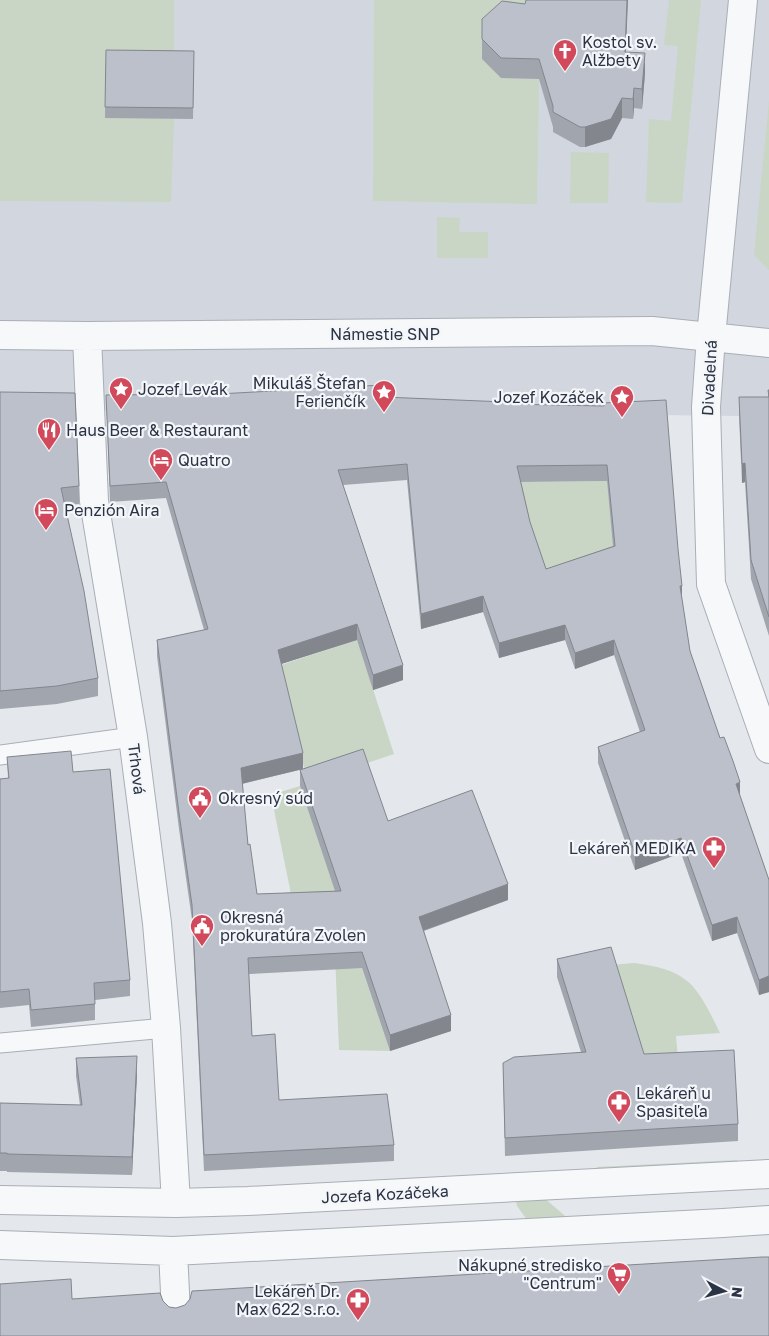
<svg xmlns="http://www.w3.org/2000/svg" width="769" height="1336" viewBox="0 0 769 1336" font-family="'Golos Text',sans-serif">
  <style>
    .built { fill: #d2d6de }
    .green { fill: #c9d6c5 }
    .lines { fill: none; stroke-linecap: round; stroke-linejoin: round }
    .lane-casing { stroke: #a9aeb7; stroke-width: 21 }
    .street-casing { stroke: #a9aeb7; stroke-width: 30 }
    .lane { stroke: #f7f8fa; stroke-width: 19 }
    .street { stroke: #f7f8fa; stroke-width: 28 }
    .wall { fill: #a1a5ae; fill-rule: evenodd }
    .shaded-wall { fill: #83868d }
    .building { fill: #bbc0ca; stroke: #83868d; fill-rule: evenodd }
    .labels { text-anchor: middle; dominant-baseline: central; stroke-width: 4.5; stroke-linejoin: round; paint-order: stroke }
    .poi-label { font-size: 16px; fill: #2b3445; stroke: #f4f6f9; text-anchor: start }
    .street-label { font-size: 16px; fill: #2b3445; stroke: #f4f6f9 }
  </style>
  <rect width="100%" height="100%" fill="#e4e7ec"/>
  <!-- built -->
  <path class="built" d="M0,0H769V410L739,416L220,410L79,411L0,409Z"/>
  <!-- green -->
  <path class="green" d="M0,0H174V119L171,202L0,201Z
    M374,0H527L501,78L539,79L537,204L373,201Z
    M669,0H701L682,203L646,202L649,119L671,121L678,46L664,45Z
    M769,101V270L754,255Z
    M571,152L609,153L608,203H570Z
    M437,217L460,218L459,232H488V258H437Z
    M607,481L616,571L546,584L517,482Z
    M357,640L394,754L308,783L278,666Z
    M300,786L390,1051L339,1050L334,932L294,909L271,795Z
    M634,963C690,970 697,986 720,1033L676,1036L679,1070L644,1072L611,965Z
    M737,1160V1166L597,1174V1167Z
    M543,1197L571,1221H528L517,1206L516,1201Z"/>
  <g class="lines">
    <!-- lane casing -->
    <g class="lane-casing">
      <path id="lane" d="M0,755L133,737
        M0,1043L166,1028"/>
    </g>
    <!-- street casing -->
    <g class="street-casing">
      <path id="street" d="M743,0L711,337L706,407L711,584L769,749
        M0,335L87,336L652,331L769,343
        M87,336L94,501L133,737L157,923L166,1028L176,1203
        M0,1200L176,1203L248,1201L769,1174
        M0,1245L173,1251L723,1223L769,1220
        M173,1251L176,1313"/>
    </g>
    <!-- lane -->
    <use href="#lane" class="lane"/>
    <!-- street -->
    <use href="#street" class="street"/>
  </g>
  <!-- wall -->
  <path class="wall" d="M525,4L625,52L645,73L642,109L634,108L633,119L622,118L611,139L585,147H580L553,132V127L539,79L501,78L482,59V19Z
    M106,50L194,51L193,119L105,118Z
    M768,390H769V636L751,579L745,482L742,483L739,416V397H768Z
    M0,392L79,486V504L65,505L98,678V696L57,704L0,709Z
    M106,395L383,397L507,404L603,406L682,601L690,651L769,880V992L759,995L737,933L712,941L681,853L635,870L598,763V747L640,732L614,655L575,669L565,640L499,658L483,612L421,629L407,480L343,485L403,680L373,690L357,640L281,664L303,769L242,784L248,845L257,894L335,891L300,786V770L388,821L508,900L424,931L451,1031L390,1051L362,968L249,974L252,1036L279,1100L394,1145V1161L204,1171L192,920L179,829L157,656V640L204,630L166,498L110,502ZM607,481L613,546L546,569L530,522L521,482Z
    M7,757L73,772L130,980V996L95,1000V1020L31,1027L29,1005L0,1008V779L8,778Z
    M557,959L644,1054L738,1124V1141L505,1156L503,1063L581,1052L557,977Z
    M76,1058L137,1074L132,1175L7,1172V1171H0V1103L80,1105L76,1076Z"/>
  <!-- shaded-wall -->
  <path class="shaded-wall" d="M627,0H628L625,72V52Z
    M645,53V73L642,109V89Z
    M634,88V108L633,119V99Z
    M622,98V118L611,139L585,147V127Z
    M745,463V482L742,483V464Z
    M680,586H682V601Z
    M483,596V612L421,629V614Z
    M357,624V640L278,665V650Z
    M565,625V640L499,658V643Z
    M614,640V655L575,669V653Z
    M403,665V680L373,690V675Z
    M303,753V769L241,784V768Z
    M740,782V798L736,784Z
    M681,838V853L635,870V854Z
    M508,884V900L419,932V917Z
    M737,917V933L712,941V925Z
    M769,976V992L759,995V980Z
    M451,1015V1031L390,1051V1035Z
    M137,1056V1074L132,1175V1157Z"/>
  <!-- building -->
  <path class="building" d="M526,0H627L625,52L645,53L642,89L634,88L633,99L622,98L611,119L585,127H580L553,112V106L539,59L501,58L482,39V19L502,1L525,4Z
    M106,50L194,51L193,108L105,107Z
    M382,385L383,397L506,402L507,404L604,406L603,403L666,400L678,549L682,586H680L690,651L720,738L724,737L733,761L740,782L736,784L769,880V976L759,980L737,917L712,925L681,838L635,854L598,747L645,730L614,640L575,653L565,625L499,643L483,596L421,614L407,464L338,470L403,665L373,675L357,624L278,650L303,753L241,768L248,845L250,844L257,894L341,891L300,770L363,749L388,821L472,790L508,884L419,917L451,1015L390,1035L362,952L248,958L252,1036L275,1034L279,1100L387,1094L394,1145L204,1155L192,905L179,813L157,640L208,629L166,482L110,486L106,395L218,394ZM607,465L615,546L546,569L530,522L517,466Z
    M768,390H769V617L751,560L745,463L742,464L739,397H769Z
    M0,392L75,393L79,486L61,488L84,591L98,678L57,686L0,691Z
    M71,751L73,772L110,769L130,980L94,983L95,1004L31,1010L29,989L0,992V779L9,778L7,757Z
    M611,947L644,1054L734,1050L738,1124L505,1138L503,1063L514,1057L586,1052L557,959Z
    M137,1056L132,1157L7,1154V1153H0V1103L82,1105L76,1058Z
    M762,1257H769V1336H0V1284L71,1279L72,1299L160,1293L163,1301L169,1307L176,1308L185,1305L190,1299L192,1291Z"/>
  <!-- icons -->
  <defs>
    <g id="church-pin" transform="scale(1.25)"><path d="M0 17L-7.5 6A9.5 9.5 0 1 1 7.5 6Z" fill="#d1495b" stroke="#f4f6f9"/><path d="M-1.2-6h2.4v3.5h3.3v2.4h-3.3V6h-2.4V-.1h-3.3v-2.4h3.3Z" fill="#fff"/></g>
    <g id="sight-pin" transform="scale(1.25)"><path d="M0 17L-7.5 6A9.5 9.5 0 1 1 7.5 6Z" fill="#d1495b" stroke="#f4f6f9"/><path d="M0-6L1.8-2.2L6-1.7L2.9 1.2L3.7 5.4L0 3.3L-3.7 5.4L-2.9 1.2L-6-1.7L-1.8-2.2Z" fill="#fff"/></g>
    <g id="restaurant-pin" transform="scale(1.25)"><path d="M0 17L-7.5 6A9.5 9.5 0 1 1 7.5 6Z" fill="#d1495b" stroke="#f4f6f9"/><path d="M-5-6h1v4h1v-4h1v4h1v-4h1v5L-1.5 .5V6h-2V.5L-5-1ZM5-6V6H3V1.5H1.5Q1.5-4 5-6Z" fill="#fff"/></g>
    <g id="hotel-pin" transform="scale(1.25)"><path d="M0 17L-7.5 6A9.5 9.5 0 1 1 7.5 6Z" fill="#d1495b" stroke="#f4f6f9"/><path d="M-6-4.5h1.5V1H6V5H4.5V3h-9V5H-6ZM-4 0a1.8 1.8 0 1 1 3.6 0ZM.5 0V-2.5h3Q6-2.5 6 0Z" fill="#fff"/></g>
    <g id="civic-pin" transform="scale(1.25)"><path d="M0 17L-7.5 6A9.5 9.5 0 1 1 7.5 6Z" fill="#d1495b" stroke="#f4f6f9"/><path d="M-.6-6.5H3V-4.5H.6V-3L4-1V1h2V6H-6V1h2V-1L-.6-3ZM-1.2 2.5V6h2.4V2.5Z" fill="#fff"/></g>
    <g id="pharmacy-pin" transform="scale(1.25)"><path d="M0 17L-7.5 6A9.5 9.5 0 1 1 7.5 6Z" fill="#d1495b" stroke="#f4f6f9"/><path d="M-2-6h4v4h4v4h-4v4h-4v-4h-4v-4h4Z" fill="#fff"/></g>
    <g id="supermarket-pin" transform="scale(1.25)"><path d="M0 17L-7.5 6A9.5 9.5 0 1 1 7.5 6Z" fill="#d1495b" stroke="#f4f6f9"/><path d="M-6-5.5h2.5l.6 2H6L4.5 2H-2.5L-4.4-4H-6ZM-1.5 3.2a1.3 1.3 0 1 0 .1 0ZM3 3.2a1.3 1.3 0 1 0 .1 0Z" fill="#fff"/></g>
  </defs>
  <g fill-rule="evenodd">
    <use href="#church-pin" x="565" y="51"/>
    <use href="#sight-pin" x="121" y="389"/>
    <use href="#sight-pin" x="384" y="392"/>
    <use href="#sight-pin" x="622" y="397"/>
    <use href="#restaurant-pin" x="49" y="430"/>
    <use href="#hotel-pin" x="161" y="460"/>
    <use href="#hotel-pin" x="46" y="510"/>
    <use href="#civic-pin" x="200" y="798"/>
    <use href="#pharmacy-pin" x="714" y="848"/>
    <use href="#civic-pin" x="202" y="926"/>
    <use href="#pharmacy-pin" x="619" y="1102"/>
    <use href="#supermarket-pin" x="619" y="1274"/>
    <use href="#pharmacy-pin" x="358" y="1300"/>
  </g>
  <g class="labels">
    <!-- poi labels -->
    <g class="poi-label">
      <text x="582" y="42">Kostol sv.<tspan x="582" dy="18">Alžbety</tspan></text>
      <text x="366" y="383" text-anchor="end">Mikuláš Štefan<tspan x="366" dy="18">Ferienčík</tspan></text>
      <text x="138" y="389">Jozef Levák</text>
      <text x="604" y="397" text-anchor="end">Jozef Kozáček</text>
      <text x="66" y="430">Haus Beer &amp; Restaurant</text>
      <text x="178" y="460">Quatro</text>
      <text x="64" y="510">Penzión Aira</text>
      <text x="218" y="798">Okresný súd</text>
      <text x="696" y="848" text-anchor="end">Lekáreň MEDIKA</text>
      <text x="220" y="917">Okresná<tspan x="220" dy="18">prokuratúra Zvolen</tspan></text>
      <text x="636" y="1093">Lekáreň u<tspan x="636" dy="18">Spasiteľa</tspan></text>
      <text x="602" y="1265" text-anchor="end">Nákupné stredisko<tspan x="602" dy="18">"Centrum"</tspan></text>
      <text x="340" y="1291" text-anchor="end">Lekáreň Dr.<tspan x="340" dy="18">Max 622 s.r.o.</tspan></text>
    </g>
    <!-- street labels -->
    <g class="street-label">
      <text x="385" y="334">Námestie SNP</text>
      <text transform="translate(709 378) rotate(-87)">Divadelná</text>
      <text transform="translate(137 769) rotate(83)">Trhová</text>
      <text transform="translate(385 1194) rotate(-3)">Jozefa Kozáčeka</text>
    </g>
  </g>
  <!-- north arrow -->
  <g transform="translate(724 1291) rotate(96)" stroke="#f4f6f9" stroke-width="4" paint-order="stroke">
  <path d="M0-4L9 19L0 12L-9 19Z" fill="#2b3445"/>
  <text y="-8" font-size="14" font-weight="bold" text-anchor="middle" fill="#2b3445">N</text>
  </g>
</svg>
